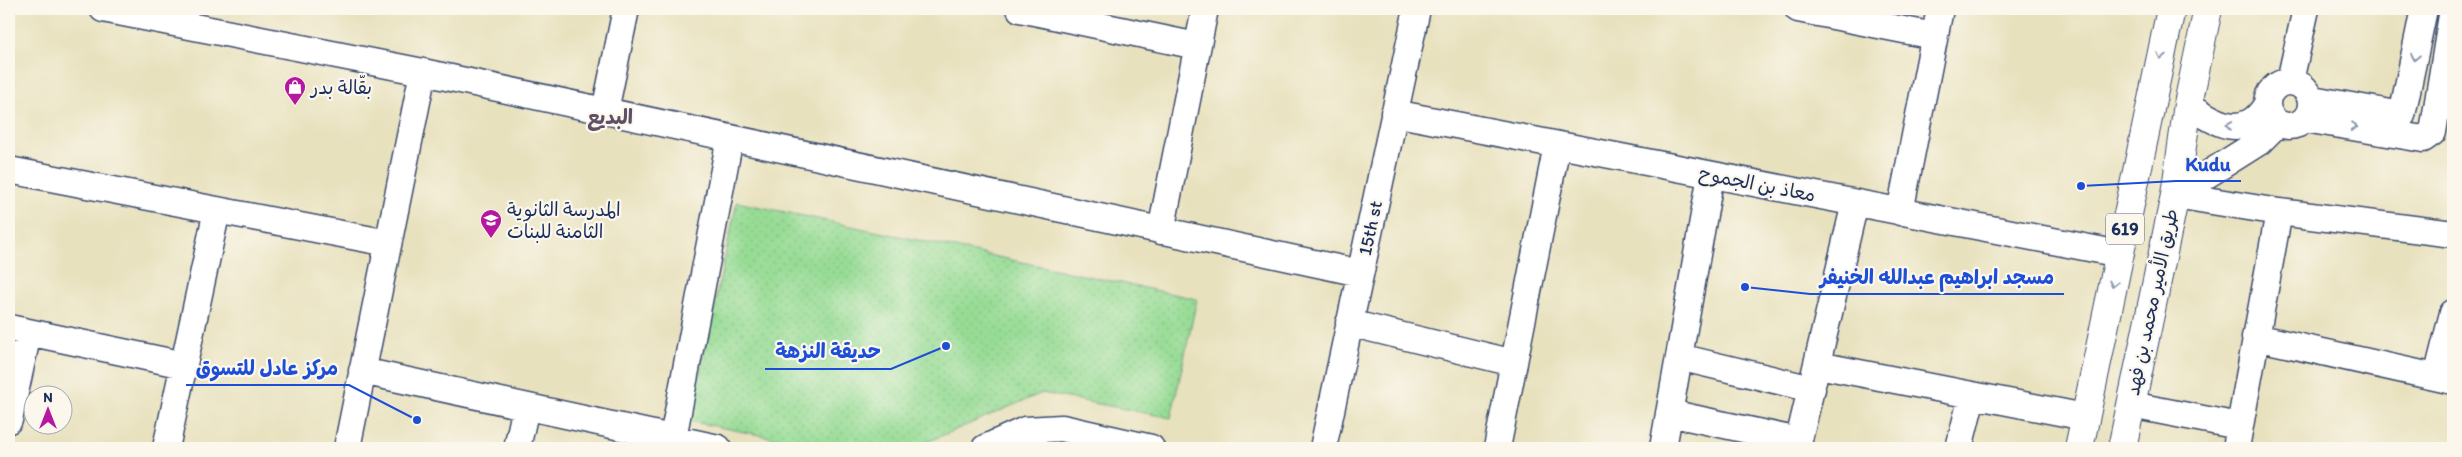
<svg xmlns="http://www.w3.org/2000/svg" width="2462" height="457" viewBox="0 0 2462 457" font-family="Itim,'Playpen Sans Arabic',sans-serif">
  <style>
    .park { fill: url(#park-dots); stroke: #59867a }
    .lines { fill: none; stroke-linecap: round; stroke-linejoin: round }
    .minor-casing { stroke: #3a4a6c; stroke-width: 29 }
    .highway-casing { stroke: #3a4a6c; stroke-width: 30 }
    .minor { stroke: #fff; stroke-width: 26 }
    .highway { stroke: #fff; stroke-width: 28 }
    .oneway { stroke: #8d97ae }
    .labels { text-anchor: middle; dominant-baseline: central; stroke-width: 4.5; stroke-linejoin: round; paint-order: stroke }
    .shield { fill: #fbf7ec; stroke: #5e6b89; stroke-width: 1 }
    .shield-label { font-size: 18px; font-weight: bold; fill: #1b2f5e }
    .poi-label { font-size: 19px; fill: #1b2f5e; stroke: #fbf7ec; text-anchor: start }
    .street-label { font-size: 19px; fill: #1b2f5e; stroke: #fbf7ec }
    .neighbourhood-label { font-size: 20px; font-weight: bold; fill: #5e5167; stroke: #fbf7ec }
    .leader { fill: none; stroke: #1d4ed8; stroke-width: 2 }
    .callout-dot { fill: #1d4ed8; stroke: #fbf7ec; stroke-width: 2 }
    .callout-label { font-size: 20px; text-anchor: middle; font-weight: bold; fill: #1d4ed8; stroke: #fbf7ec; stroke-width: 4.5; stroke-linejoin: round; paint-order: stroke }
  </style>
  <defs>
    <pattern id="park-dots" width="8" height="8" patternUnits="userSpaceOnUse" patternTransform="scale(1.25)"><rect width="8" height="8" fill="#97dc95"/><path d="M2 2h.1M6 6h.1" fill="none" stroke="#82bd83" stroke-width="1.8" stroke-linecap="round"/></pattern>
  </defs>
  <rect width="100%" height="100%" fill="#fbf7ec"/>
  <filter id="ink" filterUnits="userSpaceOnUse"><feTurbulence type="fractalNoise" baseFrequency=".02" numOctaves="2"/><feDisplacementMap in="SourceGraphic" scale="10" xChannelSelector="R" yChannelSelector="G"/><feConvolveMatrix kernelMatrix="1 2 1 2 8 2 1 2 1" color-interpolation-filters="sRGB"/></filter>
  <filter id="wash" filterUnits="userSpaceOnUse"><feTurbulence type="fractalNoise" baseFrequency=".0096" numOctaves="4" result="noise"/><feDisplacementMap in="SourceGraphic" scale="20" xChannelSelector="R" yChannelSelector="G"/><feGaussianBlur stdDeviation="1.12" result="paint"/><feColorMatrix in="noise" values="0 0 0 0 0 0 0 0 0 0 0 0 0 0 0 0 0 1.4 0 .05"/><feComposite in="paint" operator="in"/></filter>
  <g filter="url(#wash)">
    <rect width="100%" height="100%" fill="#e8e1be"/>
    <!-- park -->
    <path class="park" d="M737,202L1197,299L1171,418L1042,393L913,448H824L689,421Z"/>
  </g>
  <g filter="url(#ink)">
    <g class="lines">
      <!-- minor casing -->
      <g class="minor-casing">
        <path id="minor" d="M103,9L423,72L1360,273
          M1020,9L1197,46
          M1798,9L1934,36
          M2290,81L2306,9
          M2267 104a22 22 0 1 1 44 0a22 22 0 1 1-44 0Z
          M2312,99L2402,115L2424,9
          M2188,104C2214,123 2245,142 2267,104
          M605,111L626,9
          M1394,113L2120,254
          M2305,119L2423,139L2433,132L2452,15
          M9,170L388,243
          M2175,195L2279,212L2453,234
          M2175,195L2259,142L2278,123
          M1900,212L1940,9
          M1161,231L1205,9
          M1349,323L1514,363
          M9,328L184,365
          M2255,337L2453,381
          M1679,357L1812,389
          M1818,365L2085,417
          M362,371L718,448
          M2437,377L2453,313
          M2131,405L2239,426
          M1669,413L1799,441
          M9,420L28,333
          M673,438L730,138
          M166,448L217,210
          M347,448L423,72
          M517,448L526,407
          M985,448L1025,430L1062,428L1151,448
          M1323,448L1417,9
          M1497,448L1557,145
          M1663,448L1711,175
          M1797,448L1855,203
          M1959,448L1972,396
          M2236,448L2279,212"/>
      </g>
      <!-- highway casing -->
      <g class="highway-casing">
        <path id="highway" d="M2079,448L2171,9
          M2122,448L2175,195L2188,104L2208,9"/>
      </g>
      <!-- minor -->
      <use href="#minor" class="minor"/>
      <!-- highway -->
      <use href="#highway" class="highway"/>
    </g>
    <!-- one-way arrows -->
    <defs><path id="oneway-chevron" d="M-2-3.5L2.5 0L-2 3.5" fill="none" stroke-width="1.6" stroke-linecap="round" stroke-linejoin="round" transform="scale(1.25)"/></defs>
    <g class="oneway">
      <use href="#oneway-chevron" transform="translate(2161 56) rotate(102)"/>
      <use href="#oneway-chevron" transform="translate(2415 57) rotate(101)"/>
      <use href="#oneway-chevron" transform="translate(2229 125) rotate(-171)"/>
      <use href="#oneway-chevron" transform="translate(2354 127) rotate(9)"/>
      <use href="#oneway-chevron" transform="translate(2113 284) rotate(102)"/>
    </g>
  </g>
  <!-- icons -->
  <defs>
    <g id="shop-pin" transform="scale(1.125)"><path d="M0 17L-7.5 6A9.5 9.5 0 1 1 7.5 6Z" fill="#b5179e" stroke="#fbf7ec"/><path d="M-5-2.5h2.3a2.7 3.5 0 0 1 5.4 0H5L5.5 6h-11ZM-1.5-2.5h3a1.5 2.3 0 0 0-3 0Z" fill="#fff"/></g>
    <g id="school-pin" transform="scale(1.125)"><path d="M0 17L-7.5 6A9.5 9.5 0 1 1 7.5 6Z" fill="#b5179e" stroke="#fbf7ec"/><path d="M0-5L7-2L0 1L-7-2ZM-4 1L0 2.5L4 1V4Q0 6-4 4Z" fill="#fff"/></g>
  </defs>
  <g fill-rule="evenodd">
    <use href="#shop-pin" x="295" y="87"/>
    <use href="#school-pin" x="491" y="220"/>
  </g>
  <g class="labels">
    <!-- shield labels -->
    <rect class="shield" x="2106" y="213.5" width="38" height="31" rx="4"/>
    <g class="shield-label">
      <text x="2125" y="229">619</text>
    </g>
    <!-- poi labels -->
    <g class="poi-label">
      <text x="311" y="87">بقّالة بدر</text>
      <text x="507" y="209">المدرسة الثانوية<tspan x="507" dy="22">الثامنة للبنات</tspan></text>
    </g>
    <!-- street labels -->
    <g class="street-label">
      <text transform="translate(1757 184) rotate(11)">معاذ بن الجموح</text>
      <text transform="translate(1370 228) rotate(-78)">15th st</text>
      <text transform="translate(2152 302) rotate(-78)">طريق الأمير محمد بن فهد</text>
    </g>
    <!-- neighbourhood labels -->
    <g class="neighbourhood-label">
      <text x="610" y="117">البديع</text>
    </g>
  </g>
  <!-- callouts -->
  <path class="leader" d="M2081 186L2176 181H2241M1745 287L1810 294H2064M946 346L891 369H765M417 420L349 385H186"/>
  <g class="callout-dot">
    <circle cx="2081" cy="186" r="5"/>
    <circle cx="1745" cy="287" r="5"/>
    <circle cx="946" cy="346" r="5"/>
    <circle cx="417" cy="420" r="5"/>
  </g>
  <g class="callout-label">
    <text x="2208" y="171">Kudu</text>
    <text x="1937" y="284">مسجد ابراهيم عبدالله الخنيفر</text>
    <text x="828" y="358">حديقة النزهة</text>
    <text x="267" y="375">مركز عادل للتسوق</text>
  </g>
  <!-- margin -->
  <rect width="2462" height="457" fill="none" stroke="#fbf7ec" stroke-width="30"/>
  <!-- north arrow -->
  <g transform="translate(48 410)"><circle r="24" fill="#fbf7ec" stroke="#a1a7b3"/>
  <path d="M0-4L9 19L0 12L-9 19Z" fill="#b5179e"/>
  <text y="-8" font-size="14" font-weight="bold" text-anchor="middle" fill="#1b2f5e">N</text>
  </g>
</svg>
